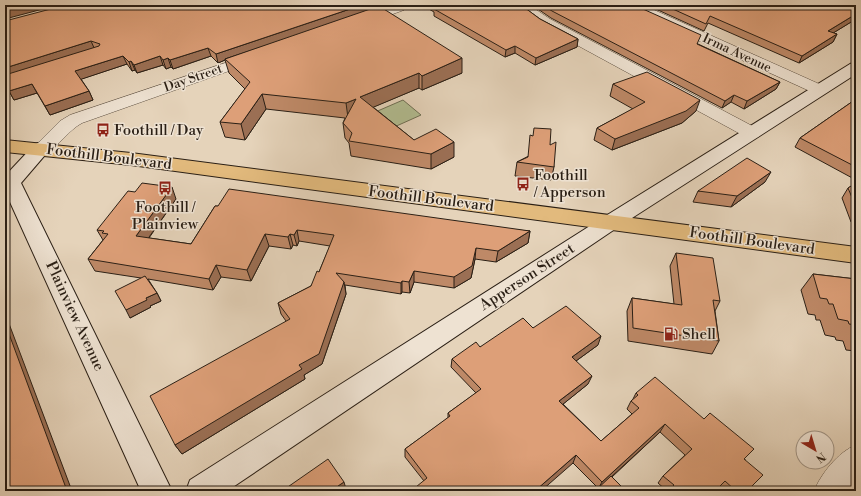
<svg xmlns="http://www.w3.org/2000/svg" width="861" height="496" viewBox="0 0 861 496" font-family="'Libre Bodoni',serif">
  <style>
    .green { fill: #b2bd91; stroke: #6e6e53 }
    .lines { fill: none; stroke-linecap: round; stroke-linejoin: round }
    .street-casing { stroke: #594c3e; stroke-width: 1 }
    .secondary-casing { stroke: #2a1f15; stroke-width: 2 }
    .primary-casing { stroke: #2a1f15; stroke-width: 2 }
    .street { fill: #eee2d2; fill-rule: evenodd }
    .secondary { fill: #eee2d2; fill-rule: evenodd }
    .primary { fill: #e2ba7d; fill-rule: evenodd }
    .wall { fill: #be8967; stroke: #2a1f15 }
    .shaded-wall { fill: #9b6f54; stroke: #2a1f15 }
    .building { fill: #dd9f78; stroke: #2a1f15 }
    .labels { text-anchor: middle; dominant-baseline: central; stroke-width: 3; stroke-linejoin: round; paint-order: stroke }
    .far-street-label { font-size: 13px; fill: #2a1f15; stroke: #eee2d2 }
    .poi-label { font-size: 15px; fill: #2a1f15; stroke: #eee2d2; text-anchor: start }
    .street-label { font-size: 15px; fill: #2a1f15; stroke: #eee2d2 }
  </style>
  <rect width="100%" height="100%" fill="#e5d3ba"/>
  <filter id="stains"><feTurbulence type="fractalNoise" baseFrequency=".005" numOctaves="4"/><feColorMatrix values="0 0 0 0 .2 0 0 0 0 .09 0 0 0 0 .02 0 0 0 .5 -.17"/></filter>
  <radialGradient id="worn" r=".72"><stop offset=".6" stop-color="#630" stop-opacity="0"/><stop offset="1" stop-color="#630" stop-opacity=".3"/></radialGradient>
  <!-- green -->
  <path class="green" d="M403,100L421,115L392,128L373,113Z"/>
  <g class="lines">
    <!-- street casing -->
    <g class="street-casing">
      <path id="street" d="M392,5H404L406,7L404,10L365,24H355L353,21L355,18Z
        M513,5H529L550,19L758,129L761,133L758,137L752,138L746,137L540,25Z
        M625,5H643L826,87L828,90L826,93H814L627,8Z
        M255,53L260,54L262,57L260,60L82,123C69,130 58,146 48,152C44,154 40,153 36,152L33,148L60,121L70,115Z
        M856,445V479L847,491H814C821,474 838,452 856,445Z"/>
    </g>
    <!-- secondary casing -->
    <g class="secondary-casing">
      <path id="secondary" d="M856,62V74L618,227L227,491H186L190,480L604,217L850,64Z
        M42,142L49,144L51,148L21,183L172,491H141L5,191V176L35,144Z"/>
    </g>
    <!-- primary casing -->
    <g class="primary-casing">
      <path id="primary" d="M5,140L131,153L856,247V263L131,165L5,152Z"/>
    </g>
    <!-- street -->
    <use href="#street" class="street"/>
    <!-- secondary -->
    <use href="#secondary" class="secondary"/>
    <!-- primary -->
    <use href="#primary" class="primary"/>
  </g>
  <!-- wall -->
  <path class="wall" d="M66,5H367V10L462,73L422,90L419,88L373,107L414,140L454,157L431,169L351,156L349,143L345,138L343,123L345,118L266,109L245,140L225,137L220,122L245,89L229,73L225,60L218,63L211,56L173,69L171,67L166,69L163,65L137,73L135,70L132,71L127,64L81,79L89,91L93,100L50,115L37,93L14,100L9,91Z
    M422,5H521L540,19L578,39L577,47L535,65L515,53L505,57L434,16V12Z
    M532,5H634L698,44L780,82L776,89L744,109L731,102L722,108L551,18Z
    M647,5H856V19L833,33L837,34L833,42L799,63L708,23L704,31Z
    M613,84L696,111L682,123L612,150L594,140L597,128L633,109L610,96Z
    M856,99V180L795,147L800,138Z
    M550,145L554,167L551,180L515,176L517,162Z
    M765,182L731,207L693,202L698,191Z
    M856,183V222H851L842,198L848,188Z
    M135,192L176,199L149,238L191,244L215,206L530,231L528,243L496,262L475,259L471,278L454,288L414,282L410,293L402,292L401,294L345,285L346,294L322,364L304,375L305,379L182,454L175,445L286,321L281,314L278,303L311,286L319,272L330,246L299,241L297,246L293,245L291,249L269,246L251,281L221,277L213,290L148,279L157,293L161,301L150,306L151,307L130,318L141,278L95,271L88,259L103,240L97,230Z
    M676,253L720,301L715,311L719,341L712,354L628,341L627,311L632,298L674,304L670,266Z
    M813,274L856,279V352V351L846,350L843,341L836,340L835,337L825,335L820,320H816L815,315L808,314L801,290Z
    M533,328L598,345L576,361L588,384L563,404L601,441L632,414L627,409L631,401L633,399L636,393L745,459L747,491H721L718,489L716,491H667L658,483L663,476L685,455L660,432L612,477L598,488L573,463L424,481L405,457V449L448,418V413L476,393L451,367L452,359L480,347Z"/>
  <!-- shaded-wall -->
  <path class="shaded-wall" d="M24,5H58L5,19V10Z
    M362,5H367V12L225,59V60L218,63L216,54Z
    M856,14V19L825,38L828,31Z
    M837,34L833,42L799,63L802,56Z
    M578,39L577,47L535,65L536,58Z
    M91,41L95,50L5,79V68Z
    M515,46V53L505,57L506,50Z
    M208,48L211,56L173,69L170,60Z
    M123,56L127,64L79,80L75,71Z
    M160,56L163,65L137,73L134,65Z
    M168,58L171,67L166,69L163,60Z
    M462,58V73L422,90V76Z
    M131,61L135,70L132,71L129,62Z
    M419,73V88L362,112L360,97Z
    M780,82L776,89L744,109L747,101Z
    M32,84L37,93L14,100L9,91Z
    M89,91L93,100L50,115L45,106Z
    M262,94L266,109L245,140L241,124Z
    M734,95L731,102L722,108L725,101Z
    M356,99L348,118L346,103Z
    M700,100L696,111L682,123L612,150L615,139Z
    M454,142V157L431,169V154Z
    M771,172L765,182L731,207L737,196Z
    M172,187L176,199L142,247L136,236Z
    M297,230L299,241L297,246L294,235Z
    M530,231L528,243L496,262L498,251Z
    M265,234L269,246L251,281L247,270Z
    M290,234L293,245L291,249L288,237Z
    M476,248L475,259L471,278L454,288V277Z
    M216,265L221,277L213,290L209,279Z
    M414,271V282L410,293L409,282Z
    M402,281V292L401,294V283Z
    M344,282L346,294L322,364L304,375L305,379L182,454L175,445L299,365Z
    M157,293L161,301L150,306L151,307L130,318L126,310L146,298Z
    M5,313L72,491H61L5,323Z
    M601,336L598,345L569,366L572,357Z
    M592,376L588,384L557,409L559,401Z
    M665,424L660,432L598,489L602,482Z
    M576,455L573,463L541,491H536V490Z
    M344,482L346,489L343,491H340L338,486Z"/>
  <!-- building -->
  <path class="building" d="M5,5H24L5,10Z
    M66,5H362L216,54L208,48L170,60L168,58L163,60L160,56L134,65L131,61L129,62L123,56L75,71L89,91L45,106L32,84L9,91L5,83V75L99,46L100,44L91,41L5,68V21Z
    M433,5H521L540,19L578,39L536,58L515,46L506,50L434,9L438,8Z
    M543,5H634L701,35L697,44L780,82L747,101L734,95L725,101L552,11Z
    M664,5H856V14L828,31L837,34L802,56L710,16L706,24Z
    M379,6L462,58L422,76L419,73L360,97L414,140L436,129L454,142L431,154L349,141L352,133L343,123L356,99L346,103L262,94L241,124L220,122L250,82L225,59Z
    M647,72L700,100L686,111L615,139L597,128L645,102L613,84Z
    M856,99V167L800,138Z
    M534,128L551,129L550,145L556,142L554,167L517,162L528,157L530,135L533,136Z
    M747,158L771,172L737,196L698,191Z
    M142,183L172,187L136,236L191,244L215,206H218L229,189L530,231L498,251L476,248L472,266L454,277L414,271L409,282L402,281L401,283L336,273L344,282L319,354L299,365L302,369L175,445L150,396L290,319L278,303L311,286L317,271L319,272L334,235L297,230L294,235L290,234L288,237L265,234L247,270L216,265L209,279L88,259L108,234L102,233L104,231L97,230L128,191L135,192Z
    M856,183V207L848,188Z
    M676,253L713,258L720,301L713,300L719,341L633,328L632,298L682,305Z
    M813,274L856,279V325L849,324L848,321L838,319L833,304H829L827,299L820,298Z
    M145,276L157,293L146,298L147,300L126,310L115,291Z
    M566,306L601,336L572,357L592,376L559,401L601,441L639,408L631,401L638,395L636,393L655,377L704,419L710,413L754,449L744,459L763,475L747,491H736L725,481L715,491H668L674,485L663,476L692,449L665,424L602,482L576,455L536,490L537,491H411L427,478L405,449L450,416L448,413L481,389L452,359L476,342L480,347L523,318L533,328Z
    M5,323L66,488L61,491H5Z
    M328,459L344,482L338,486L342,491H282Z
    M611,476L626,491H595Z"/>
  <!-- icons -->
  <defs>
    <g id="bus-bare" transform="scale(1.08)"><path d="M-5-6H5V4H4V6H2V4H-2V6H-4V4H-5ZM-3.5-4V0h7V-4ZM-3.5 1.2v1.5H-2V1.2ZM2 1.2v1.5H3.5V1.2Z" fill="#8f2418" stroke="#eee2d2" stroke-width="2.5" paint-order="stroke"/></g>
    <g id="fuel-bare" transform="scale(1.08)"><path d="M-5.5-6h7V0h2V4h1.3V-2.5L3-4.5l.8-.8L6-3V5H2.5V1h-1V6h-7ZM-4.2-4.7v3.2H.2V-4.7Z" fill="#8f2418" stroke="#eee2d2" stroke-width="2.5" paint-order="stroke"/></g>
  </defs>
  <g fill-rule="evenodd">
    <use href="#bus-bare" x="103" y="130"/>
    <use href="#bus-bare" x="523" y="184"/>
    <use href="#bus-bare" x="165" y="188"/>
    <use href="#fuel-bare" x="671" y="334"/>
  </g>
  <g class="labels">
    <!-- far-street labels -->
    <g class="far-street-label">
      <text transform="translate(737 53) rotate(25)">Irma Avenue</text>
      <text transform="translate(193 78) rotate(-19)">Day Street</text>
    </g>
    <!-- poi labels -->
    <g class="poi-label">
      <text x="114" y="130">Foothill / Day</text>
      <text x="534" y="175">Foothill<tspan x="534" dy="17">/ Apperson</tspan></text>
      <text x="165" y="207" text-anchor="middle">Foothill /<tspan x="165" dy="17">Plainview</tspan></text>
      <text x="682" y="334">Shell</text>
    </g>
    <!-- street labels -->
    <g class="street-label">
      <text transform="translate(109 157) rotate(7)">Foothill Boulevard</text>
      <text transform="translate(431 199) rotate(7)">Foothill Boulevard</text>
      <text transform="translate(752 241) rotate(8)">Foothill Boulevard</text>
      <text transform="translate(527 277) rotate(-33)">Apperson Street</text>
      <text transform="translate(75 316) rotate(65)">Plainview Avenue</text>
    </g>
  </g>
  <!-- margin -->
  <rect width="861" height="496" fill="none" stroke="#e5d3ba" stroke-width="20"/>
  <rect x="6" y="6" width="849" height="484" fill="none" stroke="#2a1f15" stroke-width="2"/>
  <rect x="10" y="10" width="841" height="476" fill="none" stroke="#2a1f15"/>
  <!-- north arrow -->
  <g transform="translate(815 450) rotate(142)"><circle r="19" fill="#eee2d2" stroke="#a09486"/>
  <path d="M0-3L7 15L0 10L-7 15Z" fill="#8f2418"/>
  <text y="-6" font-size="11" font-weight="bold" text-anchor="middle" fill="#2a1f15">N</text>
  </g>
  <rect width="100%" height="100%" filter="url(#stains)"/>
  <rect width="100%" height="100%" fill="url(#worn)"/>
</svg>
